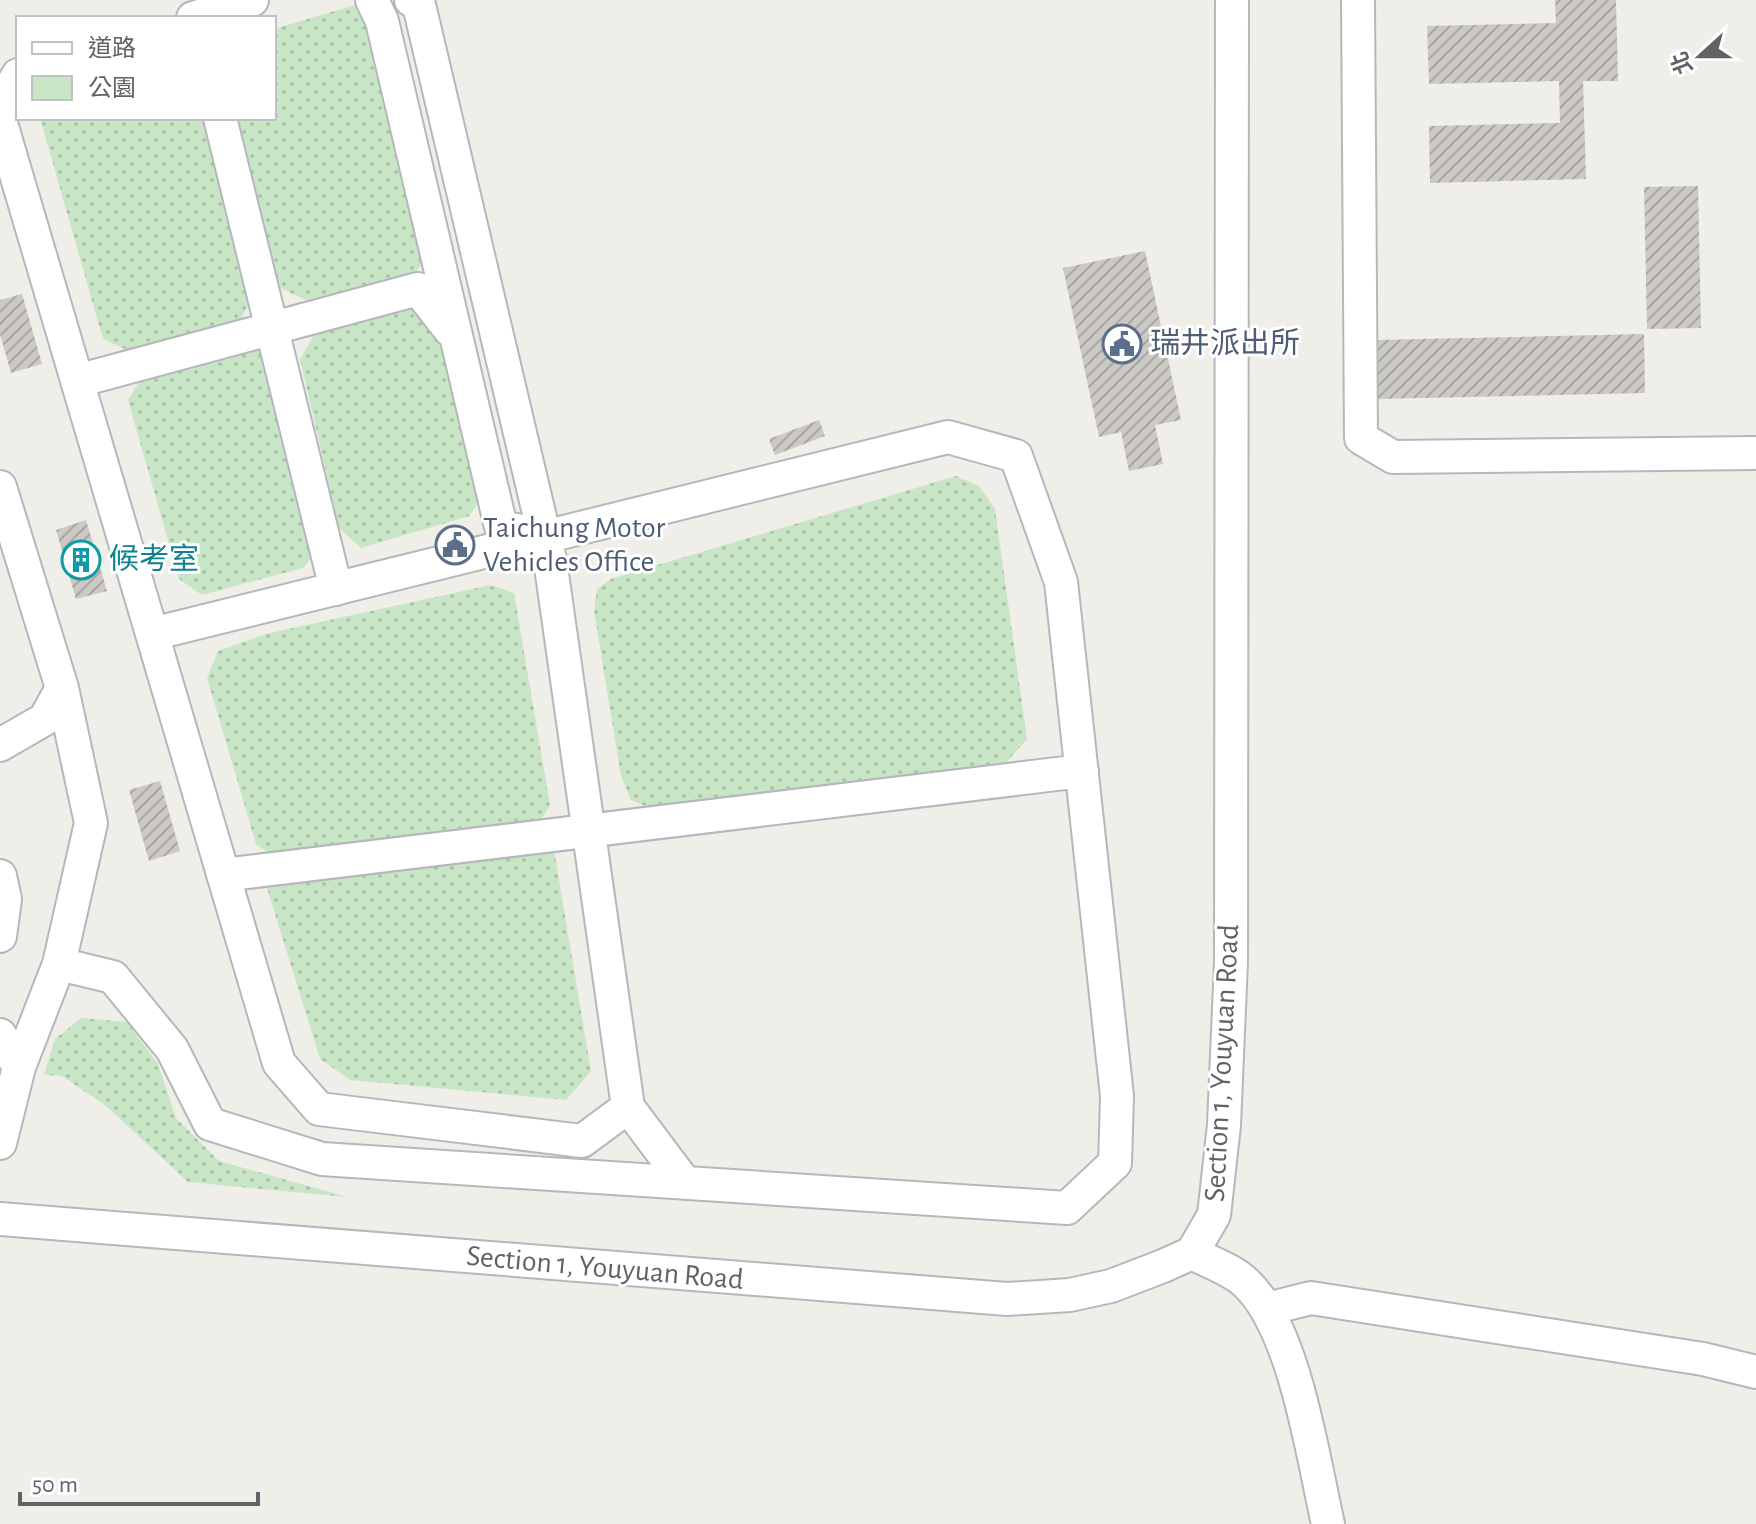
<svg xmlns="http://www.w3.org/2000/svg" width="1756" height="1524" viewBox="0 0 1756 1524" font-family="'Alegreya Sans','Noto Sans TC',sans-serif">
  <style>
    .green { fill: url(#green-dots) }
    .building { fill: url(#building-hatch) }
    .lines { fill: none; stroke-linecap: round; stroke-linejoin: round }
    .minor-casing { stroke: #b5b8bb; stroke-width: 36 }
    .minor { stroke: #fff; stroke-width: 32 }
    .labels { text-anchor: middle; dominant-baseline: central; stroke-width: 6; stroke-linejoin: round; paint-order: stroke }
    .service-label { font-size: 30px; fill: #4e5e75; stroke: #fff; text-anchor: start }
    .culture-label { font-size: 30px; fill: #0d838f; stroke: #fff; text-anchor: start }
    .street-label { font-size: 30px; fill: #5f6367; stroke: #fff }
  </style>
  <defs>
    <pattern id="green-dots" width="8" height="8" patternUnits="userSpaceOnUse" patternTransform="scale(2)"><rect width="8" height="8" fill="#c8e6c6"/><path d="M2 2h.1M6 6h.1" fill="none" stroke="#a6bea5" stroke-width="1.8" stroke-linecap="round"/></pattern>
    <pattern id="building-hatch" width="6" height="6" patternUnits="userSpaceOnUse" patternTransform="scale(2)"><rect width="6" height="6" fill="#ccc9c4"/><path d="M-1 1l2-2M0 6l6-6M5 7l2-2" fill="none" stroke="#a9a7a3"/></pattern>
  </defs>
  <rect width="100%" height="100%" fill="#f0eee8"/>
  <!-- green -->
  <path class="green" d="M355,5L378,27L428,252L416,273L306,300L276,286L238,118H274V29Z
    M40,118H211L255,295L239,321L129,351L103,339Z
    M421,307L448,336L483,495L469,516L361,548L339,528L300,359L316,332Z
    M261,348L319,548L303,568L202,595L179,579L128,400L140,380Z
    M956,476L979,486L995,509L1027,739L1001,768L652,809L631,800L621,776L594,611L597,589L611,579Z
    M491,585L514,593L550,805L541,820L273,856L256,844L207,678L218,651L265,634Z
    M554,850L591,1071L566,1100L350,1080L320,1059L267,888Z
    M81,1018L127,1022L158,1064L176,1118L219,1161L347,1197L188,1182L105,1105L62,1076L44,1075L55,1039Z"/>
  <!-- building -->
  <path class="building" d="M1555,0H1616L1618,81H1583L1586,179L1430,183L1429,126L1560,123L1559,81L1429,84L1427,26L1556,23Z
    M1698,186L1701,328L1647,329L1644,187Z
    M1145,251L1181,420L1155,425L1163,464L1129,471L1121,432L1099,437L1063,268Z
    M22,294L42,364L11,373L0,334V300Z
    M1644,334L1645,393L1377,399L1375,340Z
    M819,420L825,436L775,455L769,439Z
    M86,520L107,591L76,599L56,530Z
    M160,781L180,851L149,861L129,790Z"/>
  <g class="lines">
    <!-- minor casing -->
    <g class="minor-casing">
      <path id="minor" d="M372,0L382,21L501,527L541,535
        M1358,0L1361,438L1393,457L1756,453
        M193,18L252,0
        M0,107L18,75
        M220,118L336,589
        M0,120L279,1063L319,1109L582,1141L628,1107L550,560L419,5L411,0
        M77,381L418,289L450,330
        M0,487L62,688
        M0,745L45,719L62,688L91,823L59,964L19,1067L0,1143
        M223,875L1082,771
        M0,876L5,899L0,936
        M59,964L113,977L172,1049L210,1124L322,1159L1067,1208L1115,1163L1117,1096L1061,582L1016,456L948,437L152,634
        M0,1035L19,1067
        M628,1107L685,1183
        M0,1219L1007,1299L1070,1295L1111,1286L1163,1266L1192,1253L1214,1215L1224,1125L1231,962L1232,0
        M1192,1253C1209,1262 1233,1270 1246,1283C1295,1329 1313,1458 1328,1524
        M1267,1309L1311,1298L1703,1359L1756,1372"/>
    </g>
    <!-- minor -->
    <use href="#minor" class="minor"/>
  </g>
  <!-- icons -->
  <defs>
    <g id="civic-ring" transform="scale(2)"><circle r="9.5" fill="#fff" stroke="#5c6f8a" stroke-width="1.5"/><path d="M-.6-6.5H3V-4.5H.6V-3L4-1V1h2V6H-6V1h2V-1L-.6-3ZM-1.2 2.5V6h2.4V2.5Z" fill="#5c6f8a"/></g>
    <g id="building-ring" transform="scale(2)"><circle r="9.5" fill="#fff" stroke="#0f9aa8" stroke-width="1.5"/><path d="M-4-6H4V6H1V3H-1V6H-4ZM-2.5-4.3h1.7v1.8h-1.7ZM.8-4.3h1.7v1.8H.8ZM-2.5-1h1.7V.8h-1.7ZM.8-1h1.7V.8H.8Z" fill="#0f9aa8"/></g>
  </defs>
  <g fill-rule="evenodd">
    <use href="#civic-ring" x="1122" y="344"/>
    <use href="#civic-ring" x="455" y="545"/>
    <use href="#building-ring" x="81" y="560"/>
  </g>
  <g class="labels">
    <!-- service labels -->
    <g class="service-label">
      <text x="1150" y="344">瑞井派出所</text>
      <text x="483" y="528">Taichung Motor<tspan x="483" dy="34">Vehicles Office</tspan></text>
    </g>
    <!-- culture labels -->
    <g class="culture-label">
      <text x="109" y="560">候考室</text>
    </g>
    <!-- street labels -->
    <g class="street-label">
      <text transform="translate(1222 1063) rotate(-87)">Section 1, Youyuan Road</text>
      <text transform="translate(605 1268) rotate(5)">Section 1, Youyuan Road</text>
    </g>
  </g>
  <!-- legend -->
  <rect x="16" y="16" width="260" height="104" fill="#ffffff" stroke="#bfc1c2" stroke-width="2"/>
  <rect x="32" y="42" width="40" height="12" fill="#ffffff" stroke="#bfc1c2" stroke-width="2"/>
  <text x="88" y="56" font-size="24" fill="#5f6367">道路</text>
  <rect x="32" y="76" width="40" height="24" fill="#c8e6c6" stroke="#bfc1c2" stroke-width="2"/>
  <text x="88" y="96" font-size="24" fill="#5f6367">公園</text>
  <!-- north arrow -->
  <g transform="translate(1700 56) rotate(249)" stroke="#ffffff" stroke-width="6" paint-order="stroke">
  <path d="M0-6L14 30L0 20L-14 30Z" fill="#5f6367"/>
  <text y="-12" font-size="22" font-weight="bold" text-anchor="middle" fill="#5f6367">北</text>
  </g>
  <!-- scale -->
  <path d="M20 1492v12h238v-12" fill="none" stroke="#5f6367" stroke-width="4"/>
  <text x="32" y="1492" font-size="24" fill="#5f6367" stroke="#ffffff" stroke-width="6" paint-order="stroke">50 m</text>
</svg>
